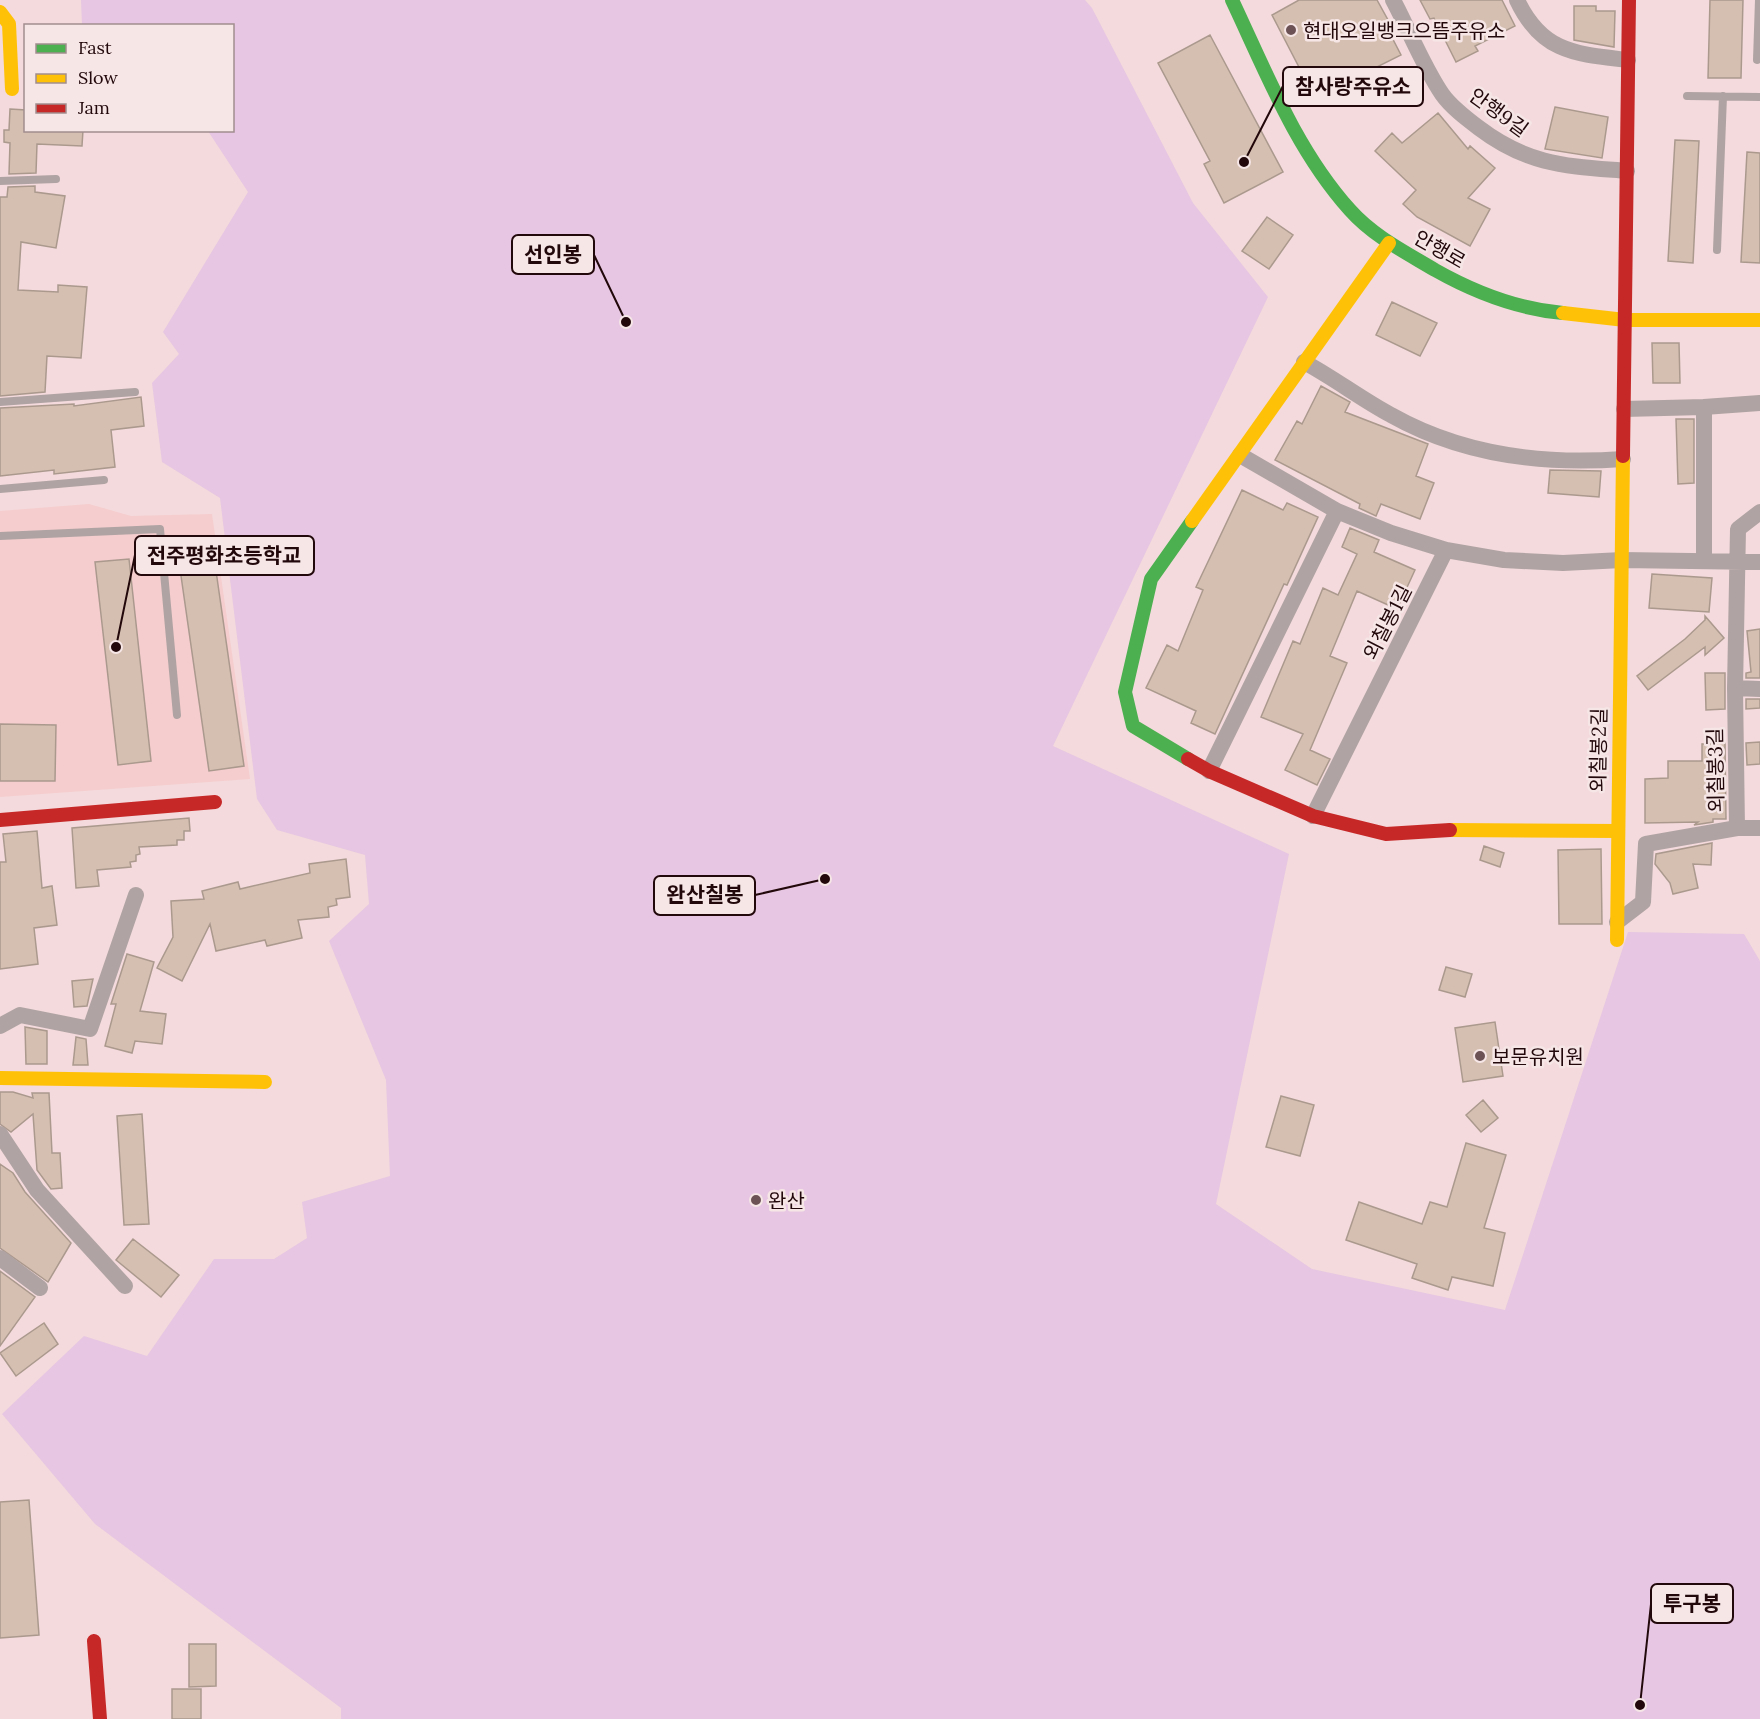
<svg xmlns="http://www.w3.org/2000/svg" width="1760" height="1719" viewBox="0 0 1760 1719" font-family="Lora,'Noto Sans KR',serif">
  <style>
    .built { fill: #f5cdce }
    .green { fill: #e6c6e2 }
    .building { fill: #d5bfb1; stroke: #ab998e; stroke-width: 1.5 }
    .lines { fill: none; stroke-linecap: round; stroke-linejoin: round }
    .lane { stroke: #b0a3a3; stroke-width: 8 }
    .street { stroke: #b0a3a3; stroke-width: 16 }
    .fast { stroke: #4caf50; stroke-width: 14 }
    .slow { stroke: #ffc107; stroke-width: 14 }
    .jam { stroke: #c62828; stroke-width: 14 }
    .poi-dot { fill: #6c5254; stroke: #f6e6e6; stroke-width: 2 }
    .labels { text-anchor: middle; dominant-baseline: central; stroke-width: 5; stroke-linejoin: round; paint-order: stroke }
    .poi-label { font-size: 20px; fill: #22080a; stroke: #f6e6e6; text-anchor: start }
    .street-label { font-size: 20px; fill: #22080a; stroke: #f6e6e6 }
    .leader { fill: none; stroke: #22080a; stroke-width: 2 }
    .callout-dot { fill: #22080a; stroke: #f6e6e6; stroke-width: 2 }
    .callout { fill: #f6e6e6; stroke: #22080a; stroke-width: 2 }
    .callout-label { font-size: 21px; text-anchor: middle; font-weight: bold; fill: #22080a }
  </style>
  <rect width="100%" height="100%" fill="#f4dadc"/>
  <!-- built -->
  <path class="built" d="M89,504L131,516L212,514L250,779L0,797V511Z"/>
  <!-- green -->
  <path class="green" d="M81,0H1085L1092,8L1193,203L1268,297L1053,746L1289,854L1216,1204L1312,1269L1505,1310L1628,932L1744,934L1760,961V1719H341V1708L95,1524L2,1414L84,1336L147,1356L214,1259H274L307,1238L302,1202L390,1176L386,1080L329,941L369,904L365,855L277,830L257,799L220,498L162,462L152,383L179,354L163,332L248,192L208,131L232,130V26L82,25Z"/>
  <!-- building -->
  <path class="building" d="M1299,0H1377L1388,20L1384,22L1401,55L1315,98L1272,15Z
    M1420,0H1502L1515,26L1475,46L1478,51L1456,62L1434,18L1430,19Z
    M1710,0H1743L1741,78H1708Z
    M1574,6H1596V11H1615L1614,47L1574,40Z
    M1210,35L1283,172L1224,203L1204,164L1210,161L1158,63Z
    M1555,107L1608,117L1602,158L1545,149Z
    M10,109L26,110V130H83L82,146L37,144L36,173L9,174L10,143L4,142V130H9Z
    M1438,113L1468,149L1470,146L1495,168L1468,198L1490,209L1470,246L1417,217L1403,204L1416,190L1375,151L1392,133L1402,143Z
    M1675,140L1699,141L1693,263L1668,261Z
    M1747,152L1760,153V263L1741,262Z
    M35,186V192L65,196L56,248L21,242L18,290L58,292V285L87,287L81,358L47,356L45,392L0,396V197H7L8,187Z
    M1267,217L1293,235L1269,269L1242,251Z
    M1392,302L1437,323L1420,356L1376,335Z
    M1652,343H1679L1680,383H1653Z
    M1321,386L1350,402L1345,412L1428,444L1416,476L1434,483L1420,519L1381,504L1376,516L1359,508L1360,504L1275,460L1297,421L1302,424Z
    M141,397L144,426L111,430L115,467L54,474V470L0,476V408L74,404V406Z
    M1676,419H1694V483L1678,484Z
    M1550,470L1601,471L1599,497L1548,493Z
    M1242,490L1283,510L1287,503L1318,517L1287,585L1284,584L1215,734L1191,723L1196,711L1146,688L1167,645L1178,651L1203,590L1196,587Z
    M1350,528L1379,540L1374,552L1415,570L1397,609L1357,591L1330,656L1347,663L1310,750L1330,759L1317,785L1285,770L1303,734L1261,717L1293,641L1300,644L1323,588L1338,595L1357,554L1342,547Z
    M211,536L244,766L209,771L176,541Z
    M129,559L151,761L118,765L95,562Z
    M1652,574L1712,578L1709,612L1649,608Z
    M1705,616L1724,638L1705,655V647L1648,690L1637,676L1685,639L1705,620Z
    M1760,629V678H1746V673L1751,672L1747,631Z
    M1705,673H1725V709L1706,710Z
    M1746,699H1760V708L1746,709Z
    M0,724L56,725L55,781H0Z
    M1760,742V764L1747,765L1746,743Z
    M1725,743L1726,819H1713V822L1694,825L1698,822L1645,823V779L1668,778V761H1702V744Z
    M189,818L190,831H184V840H177V845L139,847L140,854L136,855V861L130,862L131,867L97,870L99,886L76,888L72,828Z
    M37,831L42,888L52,886L57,925L34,928L38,964L0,969V862H6L3,834Z
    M1712,843L1711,865L1693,864L1698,888L1673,894L1670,883L1655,864L1656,854Z
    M1484,846L1504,853L1500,867L1480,860Z
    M1601,849L1602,924H1559L1558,850Z
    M346,859L350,897L336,899L337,905L328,907L329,917L298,920L302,938L267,946L265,940L216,951L210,924L182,981L157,968L173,937L171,901L204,899L202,891L238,882L240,889L310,873L309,864Z
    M127,954L154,962L140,1011L166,1014L162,1044L135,1041L132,1053L105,1046L116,1004H111Z
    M1446,967L1472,974L1465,997L1439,990Z
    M93,979L87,1006L74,1007L72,981Z
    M1495,1022L1503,1076L1463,1082L1455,1028Z
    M25,1027L47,1031V1064H26Z
    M76,1037L86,1039L88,1065H73Z
    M0,1092H13L33,1098L32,1093H49L52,1153H60L62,1188L51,1189L37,1170L33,1114L11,1132L0,1124Z
    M1281,1096L1314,1105L1300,1156L1266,1147Z
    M1483,1100L1498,1118L1481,1132L1466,1115Z
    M142,1114L149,1224L124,1225L117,1116Z
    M1466,1143L1506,1155L1484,1228L1505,1233L1493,1286L1452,1277L1448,1290L1412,1278L1417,1264L1346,1240L1359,1202L1422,1224L1430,1202L1447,1207Z
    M0,1164L13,1173L25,1192L71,1243L48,1282L0,1248Z
    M133,1239L179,1275L161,1297L116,1260Z
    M0,1271L35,1297L0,1346Z
    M44,1323L58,1344L16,1376L0,1353Z
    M29,1500L39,1635L0,1638V1502Z
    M189,1644H216V1686L189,1687Z
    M172,1689H201V1719H172Z"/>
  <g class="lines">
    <!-- lane -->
    <path class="lane" d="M1757,60L1759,0
      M1687,96L1760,97
      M0,181L56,179
      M1717,250L1723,96
      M0,402L135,392
      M0,489L104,480
      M0,536L160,529L177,715"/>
    <!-- street -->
    <path class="street" d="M1393,0C1409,30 1423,66 1442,94C1451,107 1467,119 1479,128C1529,166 1568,166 1627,171
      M1517,0C1542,53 1576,54 1628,60
      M1304,362C1334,378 1361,399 1391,415C1462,455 1543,465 1623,459
      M1624,409L1704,407
      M1240,455L1337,511L1391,533L1446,550L1504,560L1563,563L1622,560L1760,562
      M1760,512L1738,529L1735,688L1737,828H1760
      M1704,561V407L1760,403
      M1735,688L1760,689
      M1209,771L1337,511
      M1313,816L1446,550
      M1617,922L1643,902L1646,844L1737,828
      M0,1026L20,1015L90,1029L136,895
      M0,1134L37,1190L125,1286
      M0,1258L40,1288"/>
    <!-- fast -->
    <path class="fast" d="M1232,0C1266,72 1296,150 1350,210C1373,236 1405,252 1435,270C1474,292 1518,309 1563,313
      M1188,759L1133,726L1125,692L1151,579L1192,521"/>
    <!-- slow -->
    <path class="slow" d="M0,12L9,24L12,89
      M1563,313L1625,320H1760
      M1192,521L1389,243
      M1450,830L1618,831
      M1617,940L1623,456
      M0,1078L265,1082"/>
    <!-- jam -->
    <path class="jam" d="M1623,456L1629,0
      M1188,759L1209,771L1313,816L1386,834L1450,830
      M0,820L215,802
      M94,1641L100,1719"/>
  </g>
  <!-- markers -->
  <g class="poi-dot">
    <circle cx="1291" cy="30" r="6"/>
    <circle cx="1480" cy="1056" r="6"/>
    <circle cx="756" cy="1200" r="6"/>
  </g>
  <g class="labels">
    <!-- poi labels -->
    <g class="poi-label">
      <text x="1303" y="30">현대오일뱅크으뜸주유소</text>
      <text x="1492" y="1056">보문유치원</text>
      <text x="768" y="1200">완산</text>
    </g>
    <!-- street labels -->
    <g class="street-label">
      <text transform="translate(1499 112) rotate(36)">안행9길</text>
      <text transform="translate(1440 249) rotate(30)">안행로</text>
      <text transform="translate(1387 622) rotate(-63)">외칠봉1길</text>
      <text transform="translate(1598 750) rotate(-89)">외칠봉2길</text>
      <text transform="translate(1715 770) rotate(-91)">외칠봉3길</text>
    </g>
  </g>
  <!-- callouts -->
  <path class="leader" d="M1244 162L1283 86M626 322L594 255M116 647L135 555M825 879L755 895M1640 1705L1651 1604"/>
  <g class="callout-dot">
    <circle cx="1244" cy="162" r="6"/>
    <circle cx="626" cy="322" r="6"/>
    <circle cx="116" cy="647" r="6"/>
    <circle cx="825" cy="879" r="6"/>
    <circle cx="1640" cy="1705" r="6"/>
  </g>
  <g class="callout">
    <rect x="1283" y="67" width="140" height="39" rx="6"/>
    <rect x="512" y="235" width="82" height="39" rx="6"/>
    <rect x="135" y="536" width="179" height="39" rx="6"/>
    <rect x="654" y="876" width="101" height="39" rx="6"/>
    <rect x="1651" y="1584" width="82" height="39" rx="6"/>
  </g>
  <g class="callout-label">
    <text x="1353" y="94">참사랑주유소</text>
    <text x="553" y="262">선인봉</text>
    <text x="224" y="563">전주평화초등학교</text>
    <text x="705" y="902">완산칠봉</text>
    <text x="1692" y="1611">투구봉</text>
  </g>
  <!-- legend -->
  <rect x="24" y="24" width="210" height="108" fill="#f6e6e6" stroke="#a18d8e" stroke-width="1.5"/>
  <rect x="36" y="44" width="30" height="9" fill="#4caf50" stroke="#a18d8e" stroke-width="1.5"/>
  <text x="78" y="54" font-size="18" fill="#22080a">Fast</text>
  <rect x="36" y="74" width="30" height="9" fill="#ffc107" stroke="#a18d8e" stroke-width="1.5"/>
  <text x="78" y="84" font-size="18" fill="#22080a">Slow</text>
  <rect x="36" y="104" width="30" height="9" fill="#c62828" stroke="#a18d8e" stroke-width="1.5"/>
  <text x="78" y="114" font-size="18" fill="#22080a">Jam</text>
</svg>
